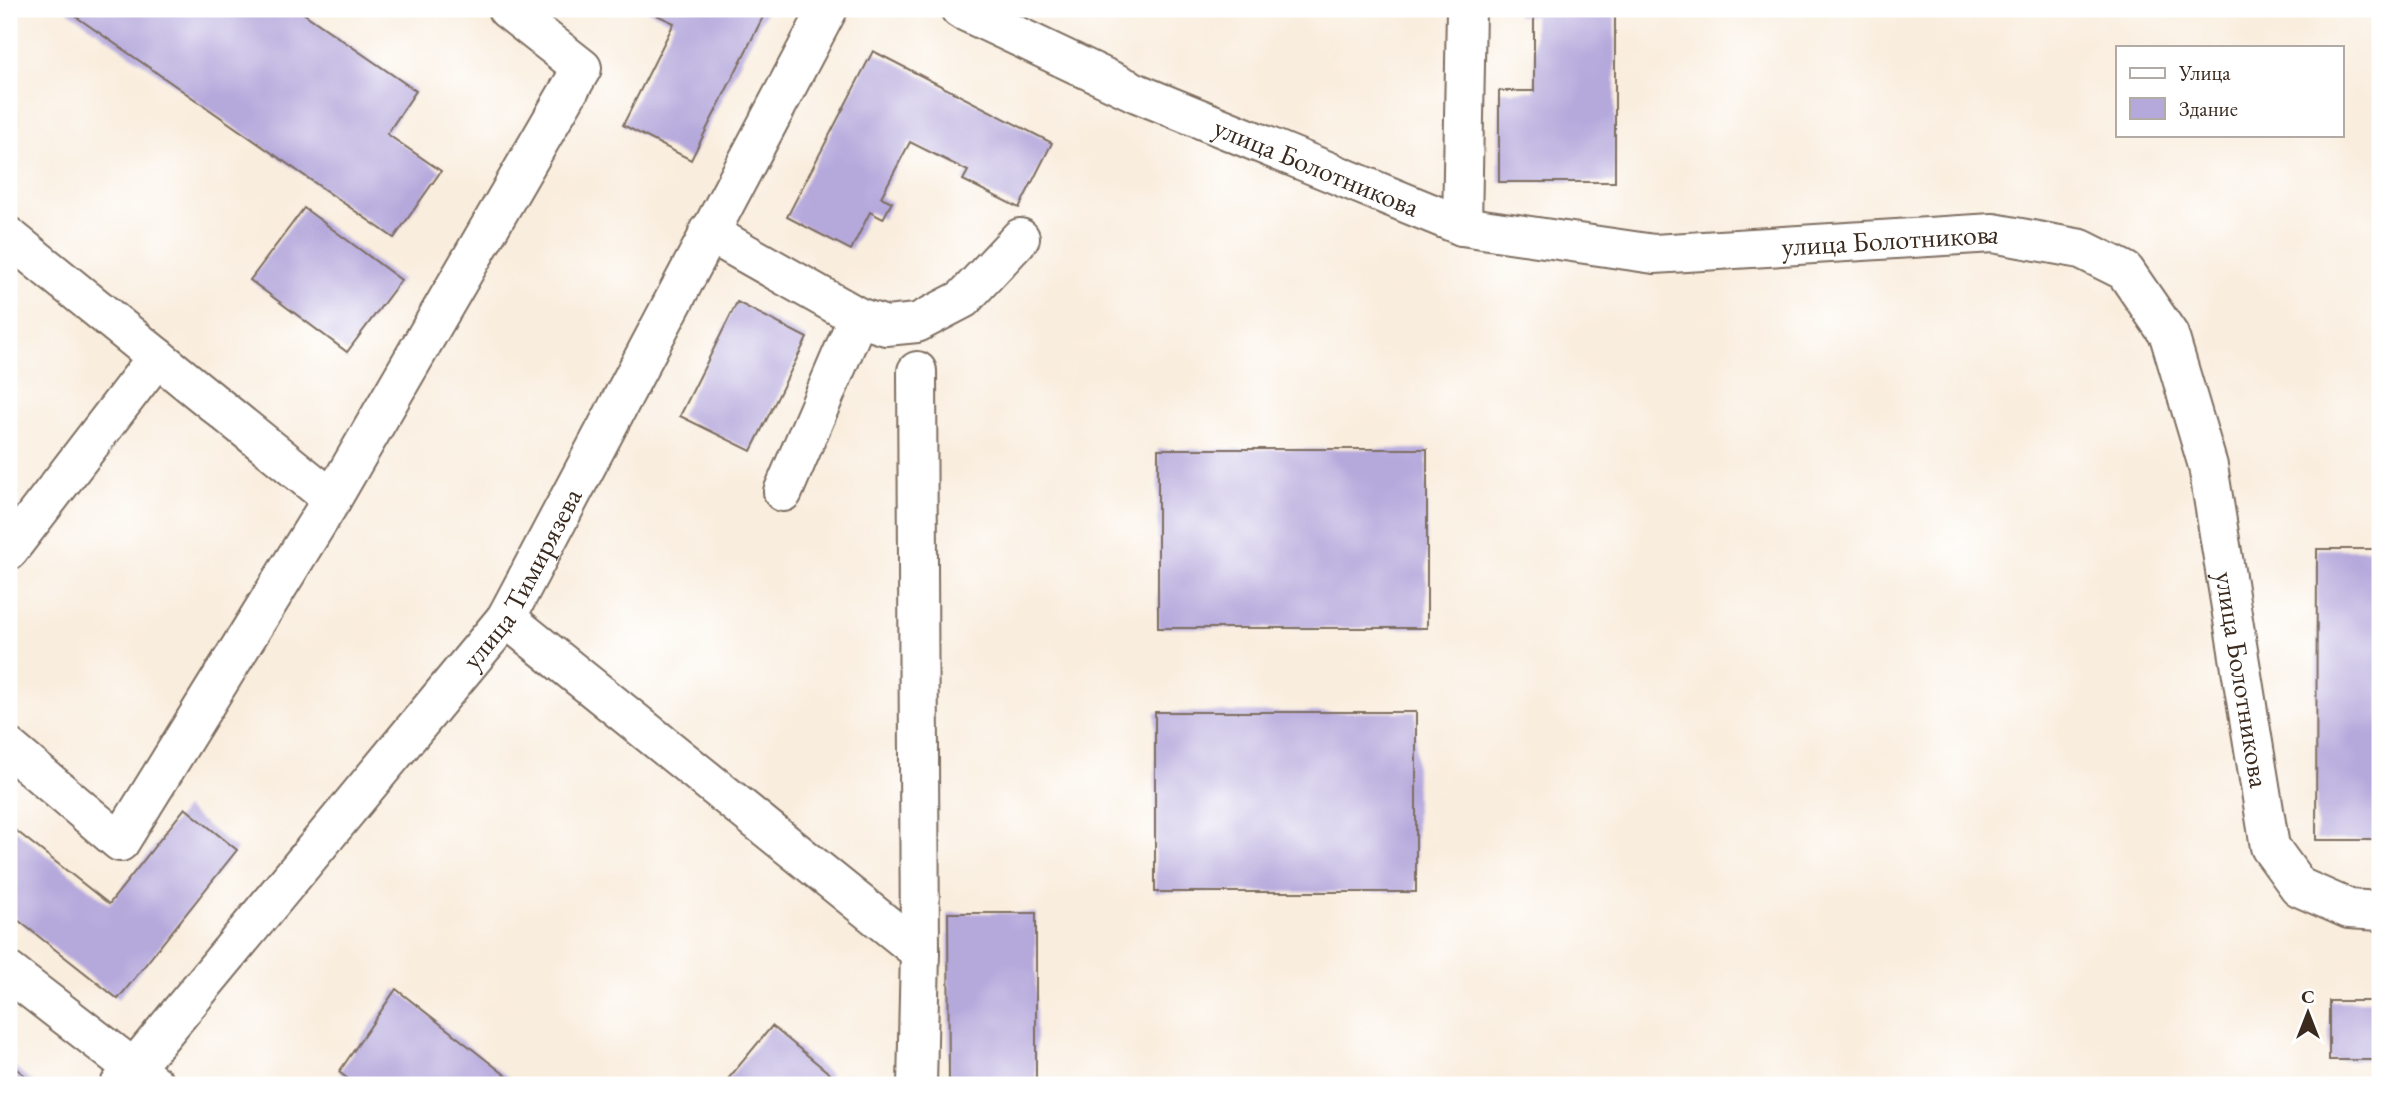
<svg xmlns="http://www.w3.org/2000/svg" width="2389" height="1094" viewBox="0 0 2389 1094" font-family="'EB Garamond',serif">
  <style>
    .building { fill: #b5a8db }
    .lines { fill: none; stroke-linecap: round; stroke-linejoin: round }
    .minor-casing { stroke: #7e6e61; stroke-width: 42 }
    .minor { stroke: #fff; stroke-width: 38 }
    .labels { text-anchor: middle; dominant-baseline: central; stroke-width: 7; stroke-linejoin: round; paint-order: stroke }
    .street-label { font-size: 28px; fill: #3b2a1e; stroke: #fff }
  </style>
  <rect width="100%" height="100%" fill="#fff"/>
  <filter id="ink" filterUnits="userSpaceOnUse"><feTurbulence type="fractalNoise" baseFrequency=".0143" numOctaves="2"/><feDisplacementMap in="SourceGraphic" scale="14" xChannelSelector="R" yChannelSelector="G"/><feConvolveMatrix kernelMatrix="1 2 1 2 8 2 1 2 1" color-interpolation-filters="sRGB"/></filter>
  <filter id="wash" filterUnits="userSpaceOnUse"><feTurbulence type="fractalNoise" baseFrequency=".00686" numOctaves="4" result="noise"/><feDisplacementMap in="SourceGraphic" scale="28" xChannelSelector="R" yChannelSelector="G"/><feGaussianBlur stdDeviation="1.57" result="paint"/><feColorMatrix in="noise" values="0 0 0 0 0 0 0 0 0 0 0 0 0 0 0 0 0 1.4 0 .05"/><feComposite in="paint" operator="in"/></filter>
  <g filter="url(#wash)">
    <rect width="100%" height="100%" fill="#f9eddd"/>
    <g id="blocks">
      <!-- building -->
      <path class="building" d="M65,9H306L303,13L416,91L387,134L441,171L394,238Z
        M644,9H767L691,160L623,125L674,23Z
        M1517,9H1615V182H1499V91H1534V16H1517Z
        M873,51L1052,143L1019,208L963,180L968,171L910,142L881,197L892,202L883,219L870,212L851,250L787,217Z
        M304,208L401,280L347,352L250,280Z
        M737,302L807,338L751,451L680,416Z
        M1158,449H1427V628H1158Z
        M2317,549H2380V840H2316Z
        M1155,712H1416V892H1155Z
        M185,808L237,850L118,999L9,913V825L109,904Z
        M948,913H1036V1085H949Z
        M396,989L518,1085H386L379,1080L376,1085H356L339,1072Z
        M2329,1001H2374V1060H2329Z
        M772,1026L830,1074L821,1085H723Z
        M9,1063L37,1085H9Z"/>
    </g>
  </g>
  <g filter="url(#ink)">
    <use href="#blocks" fill-opacity="0" stroke="#7e6e61" stroke-width="2"/>
    <g class="lines">
      <!-- minor casing -->
      <g class="minor-casing">
        <g id="minor">
          <path id="s1" d="M960,9L1137,93L1462,226L1654,254L1993,233L2081,249L2125,271L2169,335L2208,466L2270,847L2299,887L2349,909L2380,911"/>
          <path d="M1462,226L1466,9"/>
          <path d="M708,232L858,317L886,326L917,323L963,299L1020,238"/>
          <path d="M9,237L332,499"/>
          <path d="M917,371L920,952L917,1085"/>
          <path d="M783,492L858,317"/>
          <path d="M9,550L157,357"/>
          <path d="M506,618L920,952"/>
          <path d="M9,748L120,842L332,499L582,68L507,9"/>
          <path d="M9,972L155,1085"/>
          <path id="s2" d="M120,1085L506,618L828,9"/>
        </g>
      </g>
      <!-- minor -->
      <use href="#minor" class="minor"/>
    </g>
  </g>
  <g class="labels">
    <!-- street labels -->
    <g class="street-label">
      <text stroke="none"><textPath href="#s1" startOffset="390">улица Болотникова</textPath></text>
      <text stroke="none"><textPath href="#s1" startOffset="978">улица Болотникова</textPath></text>
      <text stroke="none"><textPath href="#s2" startOffset="648">улица Тимирязева</textPath></text>
      <text stroke="none"><textPath href="#s1" startOffset="1650">улица Болотникова</textPath></text>
    </g>
  </g>
  <!-- margin -->
  <rect width="2389" height="1094" fill="none" stroke="#fff" stroke-width="35"/>
  <!-- legend -->
  <rect x="2116" y="46" width="228" height="91" fill="#ffffff" stroke="#b1aaa5" stroke-width="2"/>
  <rect x="2130" y="68" width="35" height="10" fill="#ffffff" stroke="#b1aaa5" stroke-width="2"/>
  <text x="2179" y="80" font-size="21" fill="#3b2a1e">Улица</text>
  <rect x="2130" y="98" width="35" height="21" fill="#b5a8db" stroke="#b1aaa5" stroke-width="2"/>
  <text x="2179" y="116" font-size="21" fill="#3b2a1e">Здание</text>
  <!-- north arrow -->
  <g transform="translate(2308 1013)" stroke="#ffffff" stroke-width="5" paint-order="stroke">
  <path d="M0-5L12 26L0 18L-12 26Z" fill="#3b2a1e"/>
  <text y="-10" font-size="19" font-weight="bold" text-anchor="middle" fill="#3b2a1e">С</text>
  </g>
</svg>
